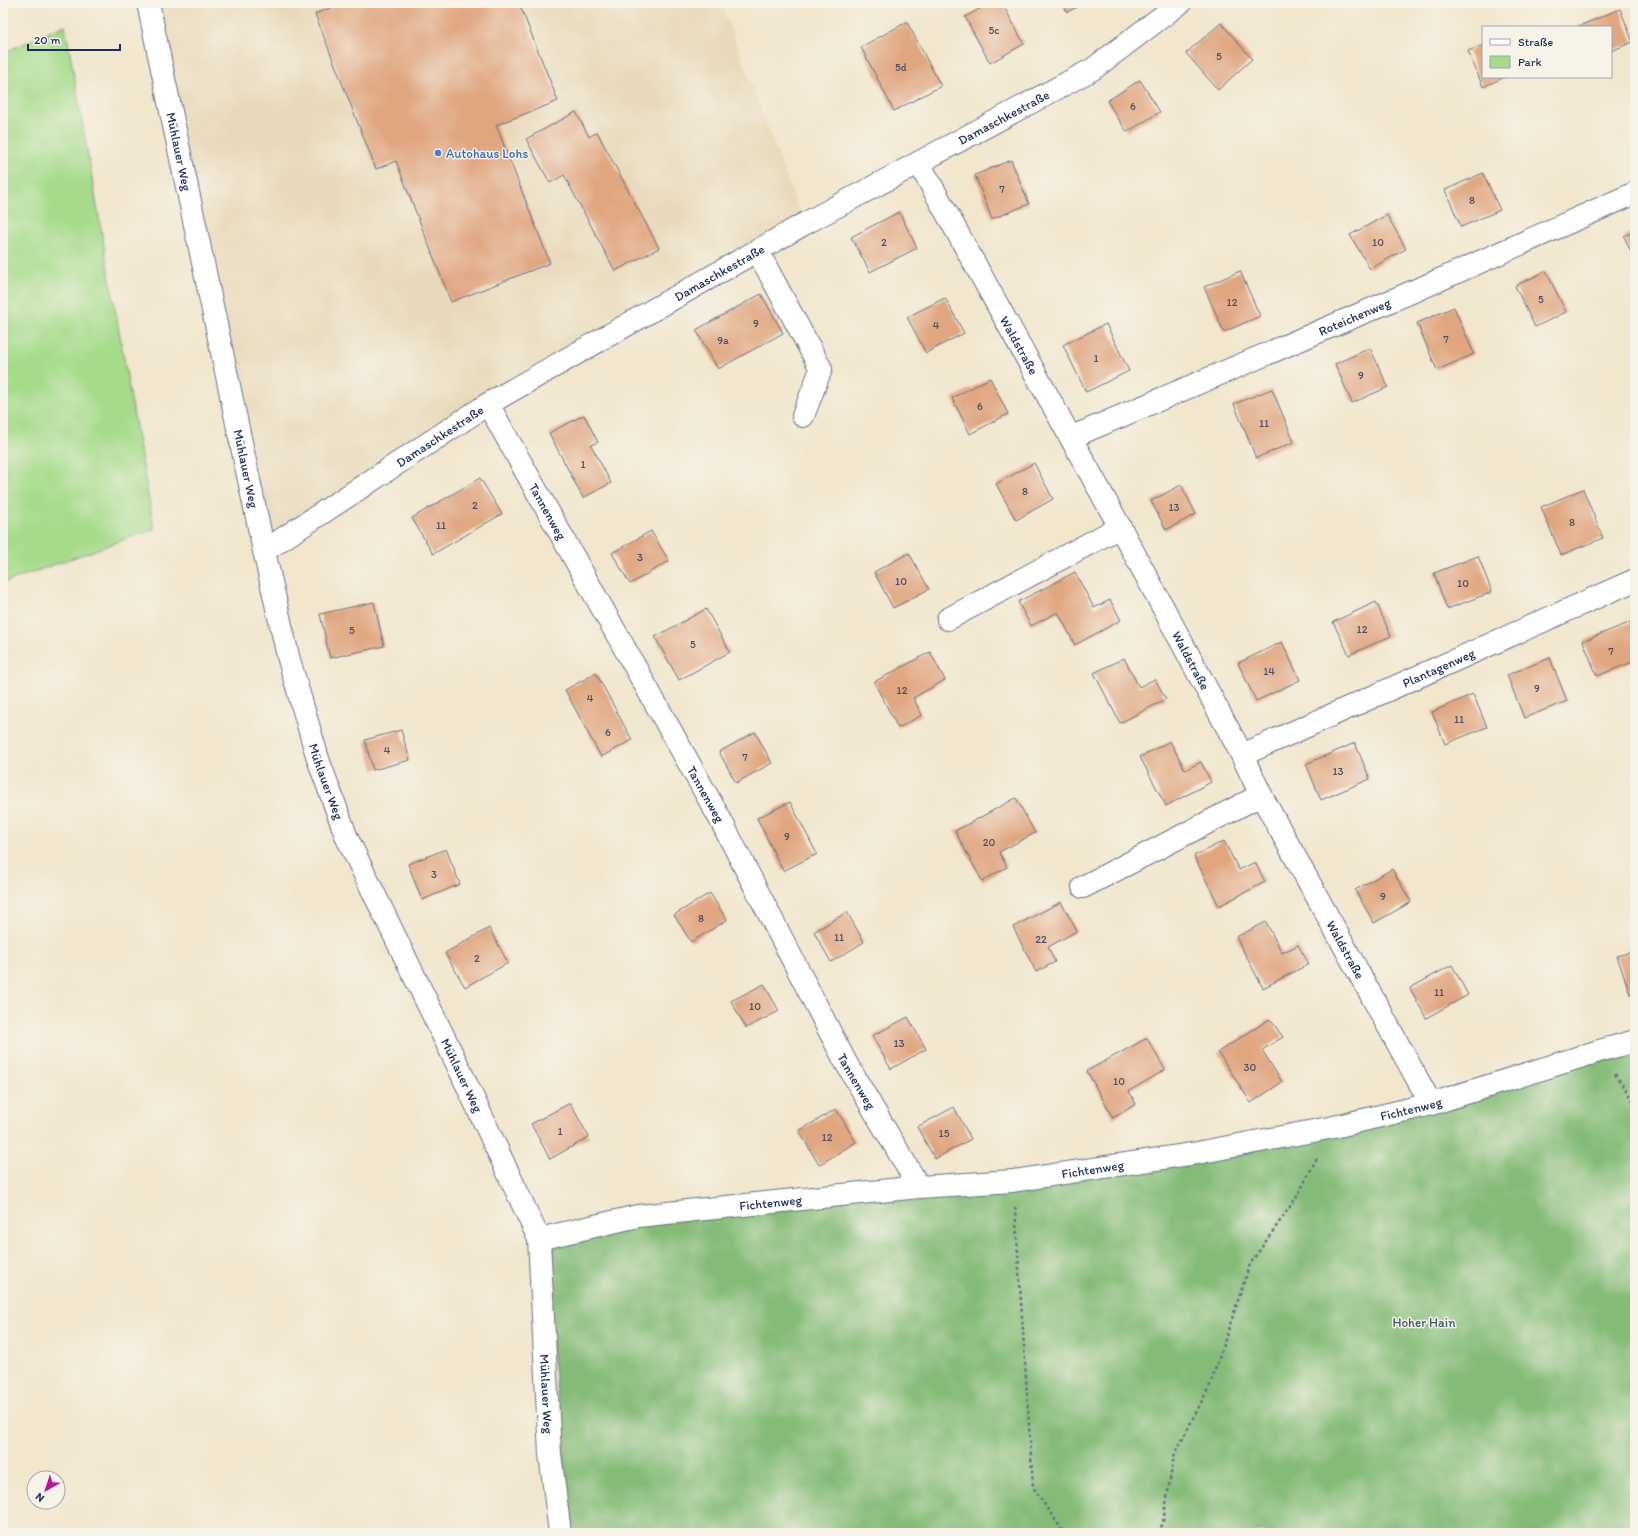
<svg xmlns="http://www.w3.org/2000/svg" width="1638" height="1536" viewBox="0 0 1638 1536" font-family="Itim,sans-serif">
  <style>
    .built { fill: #e9d9ba }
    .green { fill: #a6db8b; stroke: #608574 }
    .forest { fill: #84bb77; stroke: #50756a }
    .building { fill: #e0a680 }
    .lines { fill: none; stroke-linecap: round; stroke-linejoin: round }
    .minor-casing { stroke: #666f85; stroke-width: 24 }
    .path { stroke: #666f85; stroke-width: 2.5; stroke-dasharray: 3 3; stroke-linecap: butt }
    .minor { stroke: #fff; stroke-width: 22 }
    .shop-dot { fill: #3f7fe0; stroke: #f7f3e8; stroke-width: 1.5 }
    .labels { text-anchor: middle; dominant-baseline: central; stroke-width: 3; stroke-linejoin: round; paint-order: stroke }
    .number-label { font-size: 11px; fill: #4c4d66 }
    .street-label { font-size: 13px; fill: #1b2f5e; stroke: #f7f3e8 }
    .shop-label { font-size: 13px; fill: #366cbe; stroke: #f7f3e8; text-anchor: start }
    .park-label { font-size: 13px; fill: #3e5a69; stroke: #f7f3e8 }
  </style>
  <rect width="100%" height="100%" fill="#f7f3e8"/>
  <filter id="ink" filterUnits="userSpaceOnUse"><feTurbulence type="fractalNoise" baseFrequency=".025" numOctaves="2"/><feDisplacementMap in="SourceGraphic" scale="8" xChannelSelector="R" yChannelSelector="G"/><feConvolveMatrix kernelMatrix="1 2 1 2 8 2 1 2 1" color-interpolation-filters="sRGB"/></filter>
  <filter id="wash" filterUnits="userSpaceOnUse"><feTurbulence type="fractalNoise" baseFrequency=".012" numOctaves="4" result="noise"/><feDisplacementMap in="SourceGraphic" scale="16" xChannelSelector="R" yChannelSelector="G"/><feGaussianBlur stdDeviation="0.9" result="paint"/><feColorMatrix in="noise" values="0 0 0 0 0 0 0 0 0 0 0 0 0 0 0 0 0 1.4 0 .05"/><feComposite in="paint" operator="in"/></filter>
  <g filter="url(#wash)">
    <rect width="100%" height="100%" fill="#f2e6cd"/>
    <!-- built -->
    <path class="built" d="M148,3H721L804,224L264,551Z"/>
    <!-- green -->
    <path class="green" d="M65,25L154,529L3,583V53Z"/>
    <!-- forest -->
    <path class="forest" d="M1635,1041V1533H573L539,1239L1197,1153Z"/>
    <g id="blocks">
      <!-- building -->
      <path class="building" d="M343,3H519L558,101L496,125L550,263L451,302L396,161L376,169L315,14Z
        M990,3H1002L1024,44L990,63L965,17Z
        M1062,3H1086L1067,12Z
        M1620,9L1633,42L1611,51V27H1577Z
        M907,22L941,86L894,111L861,47Z
        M1221,23L1252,59L1218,90L1186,53Z
        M1483,45V77H1505L1483,87L1468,51Z
        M1140,80L1160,112L1127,132L1107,101Z
        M576,112L589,137L597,132L659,248L615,271L564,175L550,183L526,139Z
        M1011,160L1029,204L992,219L975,175Z
        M1483,173L1500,210L1461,227L1445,190Z
        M899,212L917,248L870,272L851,237Z
        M1387,215L1406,249L1370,269L1350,235Z
        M1635,231V261L1624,236Z
        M1240,271L1260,316L1224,332L1204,287Z
        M1546,271L1566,312L1535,327L1515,286Z
        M761,294L783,333L718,369L696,330Z
        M945,298L964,333L926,353L907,317Z
        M1454,307L1474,354L1437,370L1417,323Z
        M1106,324L1129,371L1086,392L1063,345Z
        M1370,348L1388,387L1352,403L1335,364Z
        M990,378L1008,414L970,434L952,398Z
        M1272,389L1294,442L1256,458L1234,404Z
        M584,415L598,442L591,445L611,483L583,498L549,433Z
        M1034,463L1053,499L1016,520L996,484Z
        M480,478L502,514L433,554L412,518Z
        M1181,485L1196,514L1166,530L1151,501Z
        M1583,489L1603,538L1561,555L1541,507Z
        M1635,491V502L1630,493Z
        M651,531L669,561L630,584L612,553Z
        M909,553L929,589L893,608L874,572Z
        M1478,556L1492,592L1447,609L1434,573Z
        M1075,572L1094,608L1110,600L1121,620L1075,645L1058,612L1031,626L1018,602Z
        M374,602L384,646L330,658L320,614Z
        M1376,602L1391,636L1349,655L1333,622Z
        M706,609L730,652L679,680L655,637Z
        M1631,622L1635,633V661L1597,676L1583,641Z
        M1282,642L1300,680L1256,701L1238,663Z
        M930,652L945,680L913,698L922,715L898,728L874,682Z
        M1124,658L1139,687L1155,679L1166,699L1120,723L1094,673Z
        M1550,658L1567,701L1524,718L1507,675Z
        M596,673L632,740L601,757L565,690Z
        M1473,694L1487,727L1445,744L1432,712Z
        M401,730L410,760L373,770L365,740Z
        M755,732L772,763L736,783L719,752Z
        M1170,741L1185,770L1201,762L1211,782L1166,806L1140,757Z
        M1355,743L1370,779L1321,800L1306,764Z
        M1016,798L1035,833L999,852L1007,867L982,881L955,831Z
        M790,802L817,854L783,871L757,818Z
        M1224,841L1239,870L1255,862L1265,882L1219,906L1194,856Z
        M446,849L460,884L422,900L408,864Z
        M1392,869L1411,902L1374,923L1355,890Z
        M710,893L727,920L691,942L674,915Z
        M1061,902L1077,931L1048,947L1055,962L1036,972L1013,927Z
        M847,912L864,942L831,962L814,932Z
        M1266,922L1282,953L1298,945L1309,964L1263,988L1236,937Z
        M489,928L508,963L465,987L445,953Z
        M1635,951V992L1630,994L1617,956Z
        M1452,965L1468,995L1426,1018L1410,988Z
        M764,984L779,1011L746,1028L731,1001Z
        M908,1017L926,1049L891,1069L872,1036Z
        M1270,1019L1283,1037L1262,1050L1282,1082L1251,1103L1218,1052Z
        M1147,1038L1165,1070L1129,1091L1136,1104L1113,1118L1087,1071Z
        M570,1103L589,1137L550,1159L531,1124Z
        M954,1107L971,1139L935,1159L917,1127Z
        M836,1109L856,1142L819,1165L799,1131Z"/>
    </g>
  </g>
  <g filter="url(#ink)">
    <use href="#blocks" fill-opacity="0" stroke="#666f85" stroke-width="1"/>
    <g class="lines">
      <!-- minor casing -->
      <g class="minor-casing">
        <g id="minor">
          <path id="s1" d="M148,3L264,551L288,656L318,759L347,838L458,1066L539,1239L550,1454L560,1533"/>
          <path id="s2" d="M919,163L1120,527L1242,755L1261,795L1431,1104"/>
          <path d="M758,252L821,369L803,416"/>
          <path id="s3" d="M488,404L719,817L845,1061L919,1187"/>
          <path id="s4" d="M1072,437L1428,285L1635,193"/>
          <path id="s5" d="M264,551L488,404L804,224L1093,69L1180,3"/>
          <path d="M948,619L1120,527"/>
          <path id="s6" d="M1242,755L1635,580"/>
          <path d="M1083,887L1261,795"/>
          <path id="s7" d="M539,1239L638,1216L919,1187L1013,1181L1197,1153L1334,1127L1431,1104L1599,1051L1635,1041"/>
        </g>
      </g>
      <!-- path -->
      <path class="path" d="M1615,1074L1635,1103
        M1015,1207L1033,1487L1064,1533
        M1159,1533L1163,1522L1174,1456L1210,1385L1250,1264L1296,1198L1317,1158"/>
      <!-- minor -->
      <use href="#minor" class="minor"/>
    </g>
  </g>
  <!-- markers -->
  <circle class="shop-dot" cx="438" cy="153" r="4"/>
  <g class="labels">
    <!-- number labels -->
    <g class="number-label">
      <text x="994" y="30">5c</text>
      <text x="1219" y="56">5</text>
      <text x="901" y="67">5d</text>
      <text x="1133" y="106">6</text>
      <text x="1002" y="189">7</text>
      <text x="1472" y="200">8</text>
      <text x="884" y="242">2</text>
      <text x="1378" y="242">10</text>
      <text x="1541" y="299">5</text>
      <text x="1232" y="302">12</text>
      <text x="756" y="323">9</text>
      <text x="936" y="325">4</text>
      <text x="1446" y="339">7</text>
      <text x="723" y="340">9a</text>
      <text x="1096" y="358">1</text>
      <text x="1361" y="375">9</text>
      <text x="980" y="406">6</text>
      <text x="1264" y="423">11</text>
      <text x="583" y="464">1</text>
      <text x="1025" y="491">8</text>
      <text x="475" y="505">2</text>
      <text x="1174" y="507">13</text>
      <text x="1572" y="522">8</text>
      <text x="441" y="525">11</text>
      <text x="640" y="557">3</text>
      <text x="901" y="581">10</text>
      <text x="1463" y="583">10</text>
      <text x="1362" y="629">12</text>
      <text x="352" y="630">5</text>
      <text x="693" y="644">5</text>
      <text x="1611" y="651">7</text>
      <text x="1269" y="671">14</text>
      <text x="1537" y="688">9</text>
      <text x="902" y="690">12</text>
      <text x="590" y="698">4</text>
      <text x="1459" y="719">11</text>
      <text x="608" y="732">6</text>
      <text x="387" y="750">4</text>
      <text x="745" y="757">7</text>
      <text x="1338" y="771">13</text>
      <text x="787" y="836">9</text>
      <text x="989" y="842">20</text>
      <text x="434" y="874">3</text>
      <text x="1383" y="896">9</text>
      <text x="701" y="918">8</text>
      <text x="839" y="937">11</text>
      <text x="1041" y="939">22</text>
      <text x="477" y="958">2</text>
      <text x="1439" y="992">11</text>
      <text x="755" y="1006">10</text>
      <text x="899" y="1043">13</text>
      <text x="1250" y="1067">30</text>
      <text x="1119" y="1081">10</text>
      <text x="560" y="1131">1</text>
      <text x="944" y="1133">15</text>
      <text x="827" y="1137">12</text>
    </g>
    <!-- street labels -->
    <g class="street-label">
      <text stroke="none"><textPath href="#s5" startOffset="858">Damaschkestraße</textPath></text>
      <text stroke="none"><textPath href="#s1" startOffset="152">Mühlauer Weg</textPath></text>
      <text stroke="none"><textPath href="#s5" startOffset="534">Damaschkestraße</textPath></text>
      <text stroke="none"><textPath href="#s4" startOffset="307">Roteichenweg</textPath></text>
      <text stroke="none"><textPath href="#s2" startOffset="208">Waldstraße</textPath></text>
      <text stroke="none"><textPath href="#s5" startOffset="210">Damaschkestraße</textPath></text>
      <text stroke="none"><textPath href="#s1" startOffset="476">Mühlauer Weg</textPath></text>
      <text stroke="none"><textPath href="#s3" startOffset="123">Tannenweg</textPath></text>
      <text stroke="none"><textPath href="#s2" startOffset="567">Waldstraße</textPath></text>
      <text stroke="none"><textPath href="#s6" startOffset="215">Plantagenweg</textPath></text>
      <text stroke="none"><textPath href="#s1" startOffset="799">Mühlauer Weg</textPath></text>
      <text stroke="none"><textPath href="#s3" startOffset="447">Tannenweg</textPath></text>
      <text stroke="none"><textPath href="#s2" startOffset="895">Waldstraße</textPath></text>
      <text stroke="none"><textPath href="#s1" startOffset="1123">Mühlauer Weg</textPath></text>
      <text stroke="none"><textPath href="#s3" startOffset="771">Tannenweg</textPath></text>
      <text stroke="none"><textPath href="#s7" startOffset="883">Fichtenweg</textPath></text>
      <text stroke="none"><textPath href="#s7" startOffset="559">Fichtenweg</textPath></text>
      <text stroke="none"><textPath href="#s7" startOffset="235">Fichtenweg</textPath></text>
      <text stroke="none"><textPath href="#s1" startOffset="1459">Mühlauer Weg</textPath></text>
    </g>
    <!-- shop labels -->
    <g class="shop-label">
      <text x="446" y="153">Autohaus Lohs</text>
    </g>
    <!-- park labels -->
    <g class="park-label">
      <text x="1424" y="1322">Hoher Hain</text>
    </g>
  </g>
  <!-- margin -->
  <rect width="1638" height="1536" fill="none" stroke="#f7f3e8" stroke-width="16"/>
  <!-- legend -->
  <rect x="1482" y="26" width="130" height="52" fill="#f7f3e8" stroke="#9fa5b1"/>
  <rect x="1490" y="39" width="20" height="6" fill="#ffffff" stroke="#9fa5b1"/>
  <text x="1518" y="46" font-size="12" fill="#1b2f5e">Straße</text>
  <rect x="1490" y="56" width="20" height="12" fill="#a6db8b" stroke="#9fa5b1"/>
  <text x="1518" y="66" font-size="12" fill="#1b2f5e">Park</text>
  <!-- north arrow -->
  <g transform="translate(46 1490) rotate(219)"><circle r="19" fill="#f7f3e8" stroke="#9fa5b1"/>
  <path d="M0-3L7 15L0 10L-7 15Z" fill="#b5179e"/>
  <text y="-6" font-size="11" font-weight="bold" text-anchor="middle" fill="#1b2f5e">N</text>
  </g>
  <!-- scale -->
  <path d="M28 44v6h92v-6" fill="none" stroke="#1b2f5e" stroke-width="2"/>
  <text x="34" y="44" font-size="12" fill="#1b2f5e" stroke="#f7f3e8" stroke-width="3" paint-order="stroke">20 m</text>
</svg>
